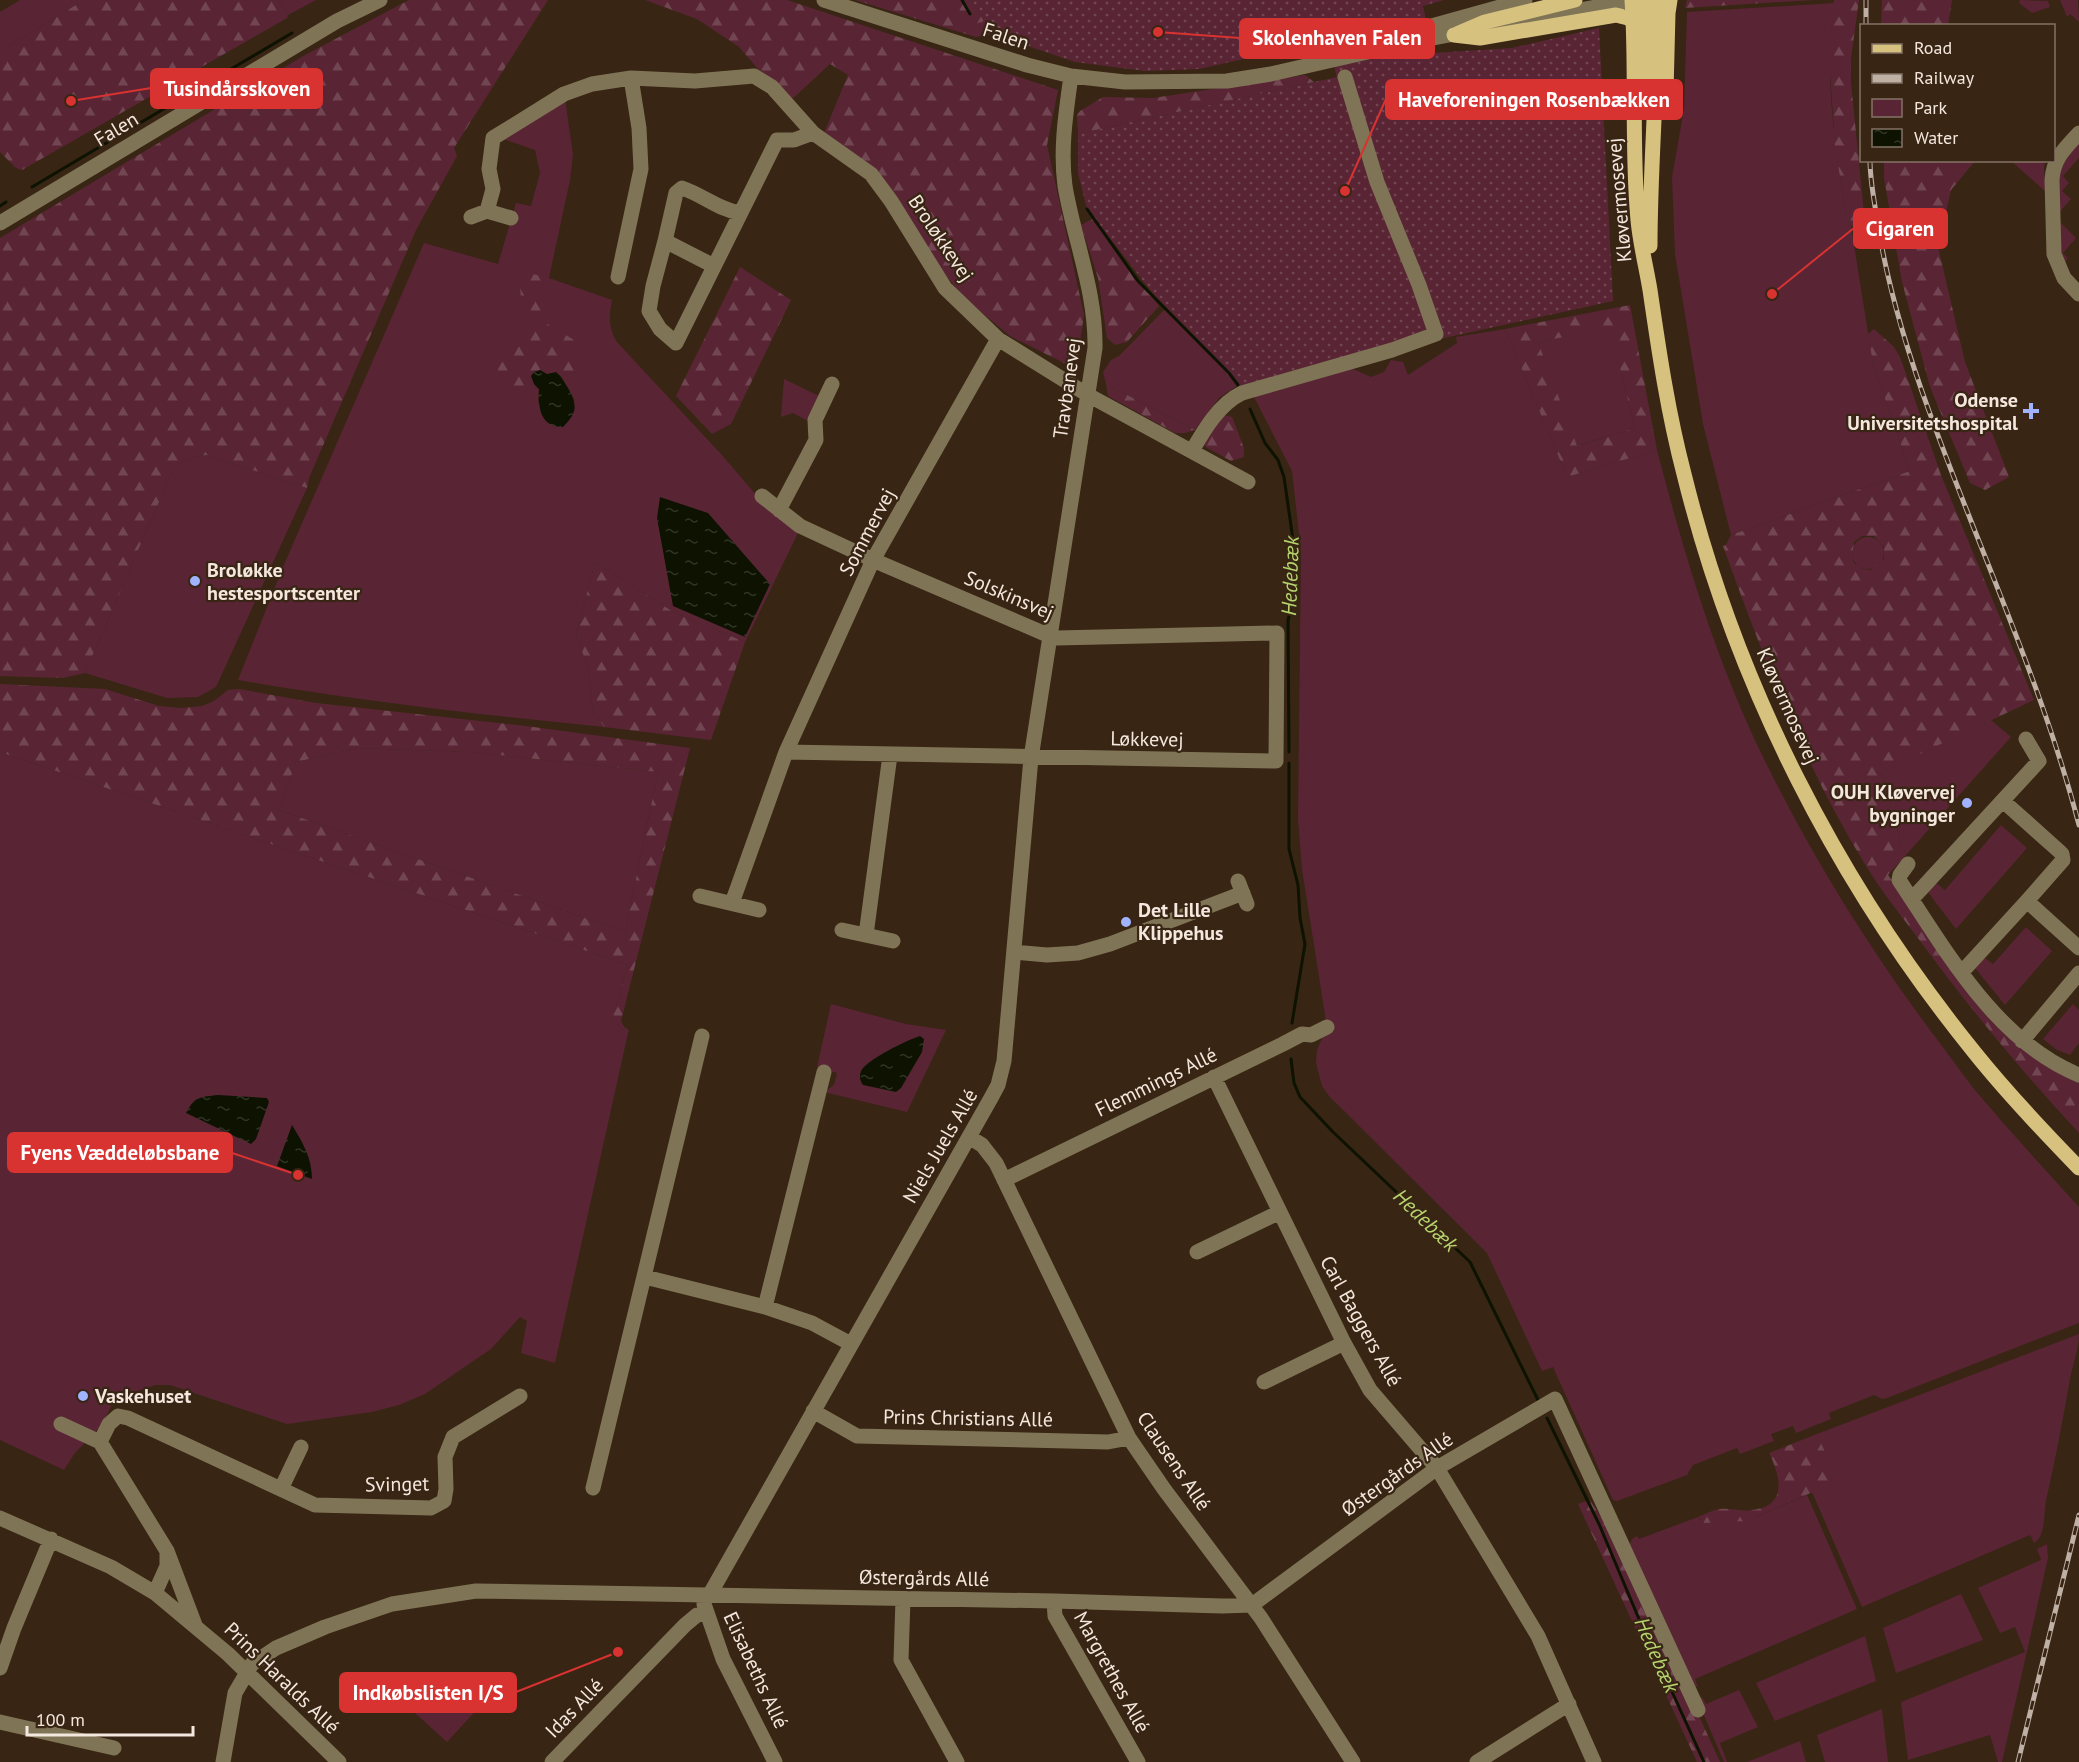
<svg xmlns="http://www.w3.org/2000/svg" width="2079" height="1762" viewBox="0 0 2079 1762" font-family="'PT Sans',sans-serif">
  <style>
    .green { fill: #592534; fill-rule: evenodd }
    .forest { fill: url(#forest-firs); fill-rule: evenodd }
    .garden { fill: url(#garden-dots) }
    .water { fill: url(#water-ripples) }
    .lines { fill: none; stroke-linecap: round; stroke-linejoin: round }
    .stream { stroke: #0d1300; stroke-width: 3 }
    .minor { stroke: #7f7556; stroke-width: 15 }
    .major { stroke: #d6c17f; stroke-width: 15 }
    .rail-casing { stroke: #beb0a4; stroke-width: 5 }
    .rail { stroke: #382514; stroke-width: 3; stroke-dasharray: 9; stroke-linecap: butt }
    .poi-dot { fill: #a1b3fd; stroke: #382514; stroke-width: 2 }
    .labels { text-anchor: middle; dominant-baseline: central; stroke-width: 4.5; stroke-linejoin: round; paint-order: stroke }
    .street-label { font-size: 20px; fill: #f4e7dd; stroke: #382514 }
    .poi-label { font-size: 20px; font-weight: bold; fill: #f4e7dd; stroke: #382514; text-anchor: start }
    .water-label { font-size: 21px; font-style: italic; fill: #b6d46e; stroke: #382514 }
    .leader { fill: none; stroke: #d83231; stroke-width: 2 }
    .callout-dot { fill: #d83231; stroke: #382514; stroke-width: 2 }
    .callout { fill: #d83231; stroke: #d83231; stroke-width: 2 }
    .callout-label { font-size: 21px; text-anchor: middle; font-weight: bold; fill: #fff }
  </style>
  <defs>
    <pattern id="forest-firs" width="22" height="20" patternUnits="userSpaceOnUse" patternTransform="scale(1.5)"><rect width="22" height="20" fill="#592534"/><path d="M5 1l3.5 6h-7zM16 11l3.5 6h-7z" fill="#714551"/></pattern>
    <pattern id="garden-dots" width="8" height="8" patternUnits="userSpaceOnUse" patternTransform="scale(1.5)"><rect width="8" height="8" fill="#592534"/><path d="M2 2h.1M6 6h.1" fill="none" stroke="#714551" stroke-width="1.8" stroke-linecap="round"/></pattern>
    <pattern id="water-ripples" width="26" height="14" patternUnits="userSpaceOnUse" patternTransform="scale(1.5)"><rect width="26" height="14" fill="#0d1300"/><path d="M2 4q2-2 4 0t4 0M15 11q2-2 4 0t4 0" fill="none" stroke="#313525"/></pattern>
  </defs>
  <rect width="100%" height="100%" fill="#382514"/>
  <!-- green -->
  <path class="green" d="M20,0H84L0,51V12Z
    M278,0H316L288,15Z
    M2020,0L2048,1L2050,7L2032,13L2019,3Z
    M2060,0H2078L2079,22L2070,14L2067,17Z
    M1835,3C1823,74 1835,146 1846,215L1851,226L1873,364L1910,471L1731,535L1703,424L1675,254L1672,177L1684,109L1687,12Z
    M565,99L573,154L570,180L549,278L612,300C609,316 608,325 616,341L721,454L763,503L798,533L745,642L675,613L595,562L576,636L588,667L593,710L604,727C482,715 359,701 238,680L283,567L424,243L498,264L516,203L531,206L540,173L535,150L500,138ZM521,300L541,320L576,372L561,376L575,401L538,403L539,389L529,384L530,338Z
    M2079,140V158L2063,176L2069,183L2062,191L2071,199L2058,214L2056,175Z
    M2011,161H2045C2042,172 2047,180 2045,191Z
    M2060,222L2076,238L2063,253L2068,258L2062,266L2059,223Z
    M1165,309L1238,385L1219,398L1195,430L1106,384L1103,372L1111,360L1119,356Z
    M1610,327L1635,428L1576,446L1538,342Z
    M1505,329L1567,477L1657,450C1685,557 1717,665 1767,765C1814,860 1870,950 1933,1034C1947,1052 1960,1071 1974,1089C2008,1129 2043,1168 2079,1207V1323L1887,1398L1882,1399L1874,1395L1829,1413L1831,1419L1796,1433L1793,1426L1771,1434L1774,1441L1740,1454L1737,1448L1693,1465L1687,1475L1617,1501L1613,1500L1553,1367L1542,1371L1487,1253L1329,1096L1322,1086L1316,1063L1317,1050L1323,1036L1326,1021L1302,869L1298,819L1301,551L1292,471L1254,397L1351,368L1371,377L1384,372L1391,360L1403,362L1408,375L1457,343L1456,337Z
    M784,379L821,397L810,422L793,413L781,417Z
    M207,455L307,488L216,687L198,697L167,698L85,673L172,472C184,459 190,457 207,455Z
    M1852 553a16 16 0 1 1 32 0a16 16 0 1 1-32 0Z
    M1991,720L2011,737L1906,855L1901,844L1882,772Z
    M357,748L471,752L658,772L625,932L279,810L296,762Z
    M0,752L628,965L612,1020L628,1033L555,1363L521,1353L527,1321L520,1317L491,1349L425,1394L399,1405L372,1412L287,1424L170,1385H156L115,1398L102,1425L75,1453L64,1470L0,1440Z
    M2001,825L2027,848L1956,929L1927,891L1935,882L1945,890Z
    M2026,927L2052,951L2005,1005L1975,968L1985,958L1993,964Z
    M831,1004L906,1024L946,1030L907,1112L824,1092L834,1085L837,1073L817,1067Z
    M2073,1004L2079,1010V1043L2070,1055L2057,1050L2043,1039Z
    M2079,1334C2079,1349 2073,1364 2070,1379C2063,1418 2056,1457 2047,1496C2043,1509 2047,1536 2034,1543L2030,1535L1862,1607L1812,1492L1837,1481L1817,1434Z
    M1807,1495L1857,1609L1695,1679L1698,1687L1695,1686L1629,1546L1632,1539L1637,1536L1639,1539L1698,1517L1700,1520L1747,1521Z
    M2047,1544L2048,1558L2002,1762H1998L1990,1735L1908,1760L1901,1702L2025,1652L2015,1627L2000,1633L1978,1588L2041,1560L2037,1549Z
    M1961,1594L1983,1640L1896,1673L1883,1628Z
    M1865,1636L1876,1681L1775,1721L1756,1683Z
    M506,1678L447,1742L395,1695C435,1683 465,1679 506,1678Z
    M1739,1690L1758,1727L1720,1743L1727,1762H1724L1697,1699L1702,1697L1706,1704Z
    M1882,1709L1888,1762H1825L1817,1735Z
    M1800,1741L1806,1762H1747Z"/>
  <!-- forest -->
  <path class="forest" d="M84,0H278L288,15L287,18L22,170L16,168L0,152V51Z
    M409,0H548L454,148L457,156L416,230L309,478L307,488L207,455C190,457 184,459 172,472L85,673L63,678L0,676V238L305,55Z
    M645,0H787L1058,90L1047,145L1084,315L1077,363L1070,366L1010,336L965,299L934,261L896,195L874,168L824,133L848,75L830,64L791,100L773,79L758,69L739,47L697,19Z
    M855,0H972L992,34L976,37Z
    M1687,0H1814L1685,8Z
    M1834,0H1859L1851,58V83L1866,233L1851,226L1846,215L1835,146L1829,57Z
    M1882,0H1952L1948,25H1881Z
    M1305,75L1314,82L1078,134L1077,115L1080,111L1103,97L1153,98Z
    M1884,161H1975L1951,190L1938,247L1965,362L2009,477L1985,490L1970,483L1930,387L1902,282L1884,178Z
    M1092,219L1159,306L1127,342L1115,345L1107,338L1098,278L1081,225Z
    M740,267L791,300L731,424L712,434L676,396Z
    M519,270L548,278L541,320L574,340L576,372L561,376L556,373L547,375L540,370L534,384L539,389L529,384L508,390L496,366L529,338L521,300Z
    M1630,305L1657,450L1567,477L1505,329ZM1610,328L1635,428L1577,446L1538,342Z
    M1874,329L1894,347L1900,357L1941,475L2034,700L1882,772L1901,844L1906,855L1888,875L1966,984L2079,1079V1133C2023,1073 1972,1011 1923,945C1908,924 1891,904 1877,883C1809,779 1765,662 1723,546L1726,545L1731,535L1910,471L1873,364L1868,334ZM1862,536H1874L1884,547V559L1871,570L1864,569L1854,563L1852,555L1854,542Z
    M1106,384L1195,430L1185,433H1175L1108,396Z
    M1224,415L1232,417L1244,448V457L1231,461L1204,446L1208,436Z
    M595,562L675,613L745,642L711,740L604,727L593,710L588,667L576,636Z
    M0,684L105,689L159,706L181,708L202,706L214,701L228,690L239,689L316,703L526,726L690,748L621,1021L624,1027L629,1030L628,1033L612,1020L628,965L0,752ZM357,748L471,752L658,772L625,932L279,810L296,762Z
    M1817,1434L1838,1481L1747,1521L1704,1523L1698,1517C1705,1514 1713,1510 1720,1509C1731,1508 1742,1512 1752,1510C1789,1506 1780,1475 1769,1453Z
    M1590,1500L1627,1558L1720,1762H1697L1578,1504Z"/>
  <!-- garden -->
  <path class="garden" d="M972,0H1444L1423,6L1433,53L1512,48L1599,28L1613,301L1444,338L1249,397L1165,309L1087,209L1078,173V134L1337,77L1327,40L1199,69L1145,71L1075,62L978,29L975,24L984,21Z"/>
  <!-- water -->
  <path class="water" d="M540,370L547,374L556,372C562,377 564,382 568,388C578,406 577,413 563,427C540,427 538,407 539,389L534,384L531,376L534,372Z
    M660,497L708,513L770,584L745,637L673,606L657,518Z
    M920,1036L924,1039L922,1052L901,1088L896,1092L863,1085C860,1081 859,1077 861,1071C866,1060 907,1040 920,1036Z
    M218,1095L267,1098L269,1102L256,1139L251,1144L186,1113C195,1096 200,1097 218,1095Z
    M292,1125C303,1143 312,1158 312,1179L277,1166Z"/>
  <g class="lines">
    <!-- stream -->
    <path class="stream" d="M962,0L970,14
      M32,187L292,33
      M0,206L6,202
      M1087,209L1138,281L1229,373L1238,385
      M1250,409L1265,443L1278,460L1284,477L1293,540V596L1288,621L1289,752
      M1289,763V849L1298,885L1300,918L1305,944L1292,1023
      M1291,1059L1294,1083L1300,1097L1333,1132L1470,1262L1538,1400
      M1547,1418L1599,1524L1639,1619L1704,1762"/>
    <!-- minor -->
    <path class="minor" d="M824,0L1027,65L1071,76L1125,82L1227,81L1271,74L1407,43L1633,0
      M1392,37L1525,0
      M2079,133C2065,148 2053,159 2052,180L2054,254L2064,278L2079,294
      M487,211L493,189L489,169L493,138L564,94L592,84L631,78L695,81L754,76L772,87L813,133L871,174L891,201L945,288L998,339L1088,395L1248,482
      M471,217L487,211L511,218
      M0,223L337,21L380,0
      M665,241L653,286L649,311L660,329L676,343L777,140H794L813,133
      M714,266L665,241L676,193L682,188C703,195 717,209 740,213
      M618,277L641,169L639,128L631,78
      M1192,451C1204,430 1219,404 1242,393L1392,350L1436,334L1419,285L1377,182L1345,77
      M779,510L816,440L815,420L832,384
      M786,752L873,560L998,339
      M1908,864L1900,875L1899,880C1946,951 1997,1042 2079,1075
      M1238,881L1247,904
      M700,896L759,910
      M1912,899L2039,761L2026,739
      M2027,901L2079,948
      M732,903L786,752L1276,761L1277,633L1057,638L1050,636L873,560L800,526L762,496
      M842,930L893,941
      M866,935L890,755
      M1014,952L1047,955L1078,953L1110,944L1243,893
      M1962,972L2027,901L2063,860L2062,854L2059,851L2003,801
      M2022,1041L2079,973
      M1214,1077L1344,1343L1370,1390L1437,1468L1538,1636L1594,1762
      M969,1137L982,1145L996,1163L1129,1438L1164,1489L1261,1618L1353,1762
      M1004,1180L1283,1044L1302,1034L1311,1035L1327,1027
      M1197,1252L1280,1212
      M645,1277L765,1307L812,1323L851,1344
      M765,1307L824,1072
      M1264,1382L1344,1343
      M813,1411L857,1436L1108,1442L1129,1438
      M61,1424L100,1442L167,1551L195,1625
      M100,1442L109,1424L118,1416L128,1418L315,1505L431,1508L444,1501L446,1489L445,1457L453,1437L520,1396
      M593,1488L702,1036
      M281,1489L301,1447
      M0,1518L111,1567L155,1593L228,1654L339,1762
      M155,1593L167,1566V1554
      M710,1594L991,1098L998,1085L1004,1061L1031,758L1095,348C1096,291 1074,240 1065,186C1060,149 1066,112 1071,76
      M903,1599L901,1660L957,1762
      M1054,1601L1055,1616L1138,1762
      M704,1604L723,1659L775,1762
      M0,1668L14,1628L51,1539
      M0,1722L114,1748
      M223,1762L235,1693L252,1664L276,1648L325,1627L392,1604L476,1591L1054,1601L1222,1606L1252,1605L1437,1468L1555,1399L1698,1710
      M552,1762L685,1625L697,1615L706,1613
      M1477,1762L1569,1704"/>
    <!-- major -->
    <path class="major" d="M1632,0C1637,73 1631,147 1638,220C1640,243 1646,266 1650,290C1659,352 1668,413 1684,474C1736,685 1838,884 1975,1053C2007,1093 2043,1131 2079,1168
      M1643,0L1646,108
      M1457,34L1485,22L1575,0
      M1454,35L1480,38L1616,15L1628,18L1633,22
      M1666,92L1668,13L1670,0
      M1650,246C1650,164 1658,82 1657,0"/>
    <!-- rail casing -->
    <g class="rail-casing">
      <path id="rail" d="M1866,26V0
        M1870,160C1870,180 1874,199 1877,219C1887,285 1906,348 1929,411C1979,550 2042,683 2079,825
        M2018,1762L2079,1515"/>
    </g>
    <!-- rail -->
    <use href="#rail" class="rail"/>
  </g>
  <!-- markers -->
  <g class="poi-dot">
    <path d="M2028 402h6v6h6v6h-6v6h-6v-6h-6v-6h6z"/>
    <circle cx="195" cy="581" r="6"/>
    <circle cx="1967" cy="803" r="6"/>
    <circle cx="1126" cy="922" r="6"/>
    <circle cx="83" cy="1396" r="6"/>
  </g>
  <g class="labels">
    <!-- street labels -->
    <g class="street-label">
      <text transform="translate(1006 36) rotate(18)">Falen</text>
      <text transform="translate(116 129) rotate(-31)">Falen</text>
      <text transform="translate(1619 200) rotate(-95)">Kløvermosevej</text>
      <text transform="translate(941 238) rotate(56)">Broløkkevej</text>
      <text transform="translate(1067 388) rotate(-82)">Travbanevej</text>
      <text transform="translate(867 532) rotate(-62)">Sommervej</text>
      <text transform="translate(1009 595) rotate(23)">Solskinsvej</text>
      <text transform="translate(1788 706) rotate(66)">Kløvermosevej</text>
      <text transform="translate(1147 739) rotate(1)">Løkkevej</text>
      <text transform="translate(1156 1082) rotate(-26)">Flemmings Allé</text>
      <text transform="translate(940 1146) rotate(-60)">Niels Juels Allé</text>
      <text transform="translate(1361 1321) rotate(61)">Carl Baggers Allé</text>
      <text transform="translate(968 1418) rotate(1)">Prins Christians Allé</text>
      <text transform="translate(1174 1461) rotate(56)">Clausens Allé</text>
      <text transform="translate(1397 1474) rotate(-35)">Østergårds Allé</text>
      <text transform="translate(397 1484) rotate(-1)">Svinget</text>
      <text transform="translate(924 1578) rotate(1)">Østergårds Allé</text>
      <text transform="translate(756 1670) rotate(65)">Elisabeths Allé</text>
      <text transform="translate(1112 1672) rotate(61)">Margrethes Allé</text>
      <text transform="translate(282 1678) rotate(44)">Prins Haralds Allé</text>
      <text transform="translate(574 1708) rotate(-46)">Idas Allé</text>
    </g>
    <!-- poi labels -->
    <g class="poi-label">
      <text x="2018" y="400" text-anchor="end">Odense<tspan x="2018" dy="23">Universitetshospital</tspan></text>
      <text x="207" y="570">Broløkke<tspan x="207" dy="23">hestesportscenter</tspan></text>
      <text x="1955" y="792" text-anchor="end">OUH Kløvervej<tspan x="1955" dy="23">bygninger</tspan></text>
      <text x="1138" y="910">Det Lille<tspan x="1138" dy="23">Klippehus</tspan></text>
      <text x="95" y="1396">Vaskehuset</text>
    </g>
    <!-- water labels -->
    <g class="water-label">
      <text transform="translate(1290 576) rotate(-88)">Hedebæk</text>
      <text transform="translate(1426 1220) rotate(44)">Hedebæk</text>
      <text transform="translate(1657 1655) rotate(66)">Hedebæk</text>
    </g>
  </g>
  <!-- callouts -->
  <path class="leader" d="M1158 32L1240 38M71 101L151 88M1345 191L1386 99M1772 294L1854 228M298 1175L232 1153M618 1652L516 1692"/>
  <g class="callout-dot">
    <circle cx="1158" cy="32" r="6"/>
    <circle cx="71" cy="101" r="6"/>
    <circle cx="1345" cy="191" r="6"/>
    <circle cx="1772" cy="294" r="6"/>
    <circle cx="298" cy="1175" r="6"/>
    <circle cx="618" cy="1652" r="6"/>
  </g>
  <g class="callout">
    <rect x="1240" y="19" width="194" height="39" rx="6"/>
    <rect x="151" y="69" width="171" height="39" rx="6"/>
    <rect x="1386" y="80" width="296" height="39" rx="6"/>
    <rect x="1854" y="209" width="93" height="39" rx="6"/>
    <rect x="8" y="1133" width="224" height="39" rx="6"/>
    <rect x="340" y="1673" width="176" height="39" rx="6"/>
  </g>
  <g class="callout-label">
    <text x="1337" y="45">Skolenhaven Falen</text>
    <text x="237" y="96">Tusindårsskoven</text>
    <text x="1534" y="107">Haveforeningen Rosenbækken</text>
    <text x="1900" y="236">Cigaren</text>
    <text x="120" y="1160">Fyens Væddeløbsbane</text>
    <text x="428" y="1700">Indkøbslisten I/S</text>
  </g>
  <!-- legend -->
  <rect x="1860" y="24" width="195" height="138" fill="#382514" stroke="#837364" stroke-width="1.5"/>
  <rect x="1872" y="44" width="30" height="9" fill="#d6c17f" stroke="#837364" stroke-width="1.5"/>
  <text x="1914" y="54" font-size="18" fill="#f4e7dd">Road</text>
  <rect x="1872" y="74" width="30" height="9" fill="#beb0a4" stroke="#837364" stroke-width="1.5"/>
  <text x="1914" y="84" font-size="18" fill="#f4e7dd">Railway</text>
  <rect x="1872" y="99" width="30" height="18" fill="#592534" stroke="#837364" stroke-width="1.5"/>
  <text x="1914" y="114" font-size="18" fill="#f4e7dd">Park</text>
  <rect x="1872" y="129" width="30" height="18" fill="url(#water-ripples)" stroke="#837364" stroke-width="1.5"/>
  <text x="1914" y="144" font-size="18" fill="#f4e7dd">Water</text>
  <!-- scale -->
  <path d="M27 1726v9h166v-9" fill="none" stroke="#f4e7dd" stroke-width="3"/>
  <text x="36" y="1726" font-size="18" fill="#f4e7dd" stroke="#382514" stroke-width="4.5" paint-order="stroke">100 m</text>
</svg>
